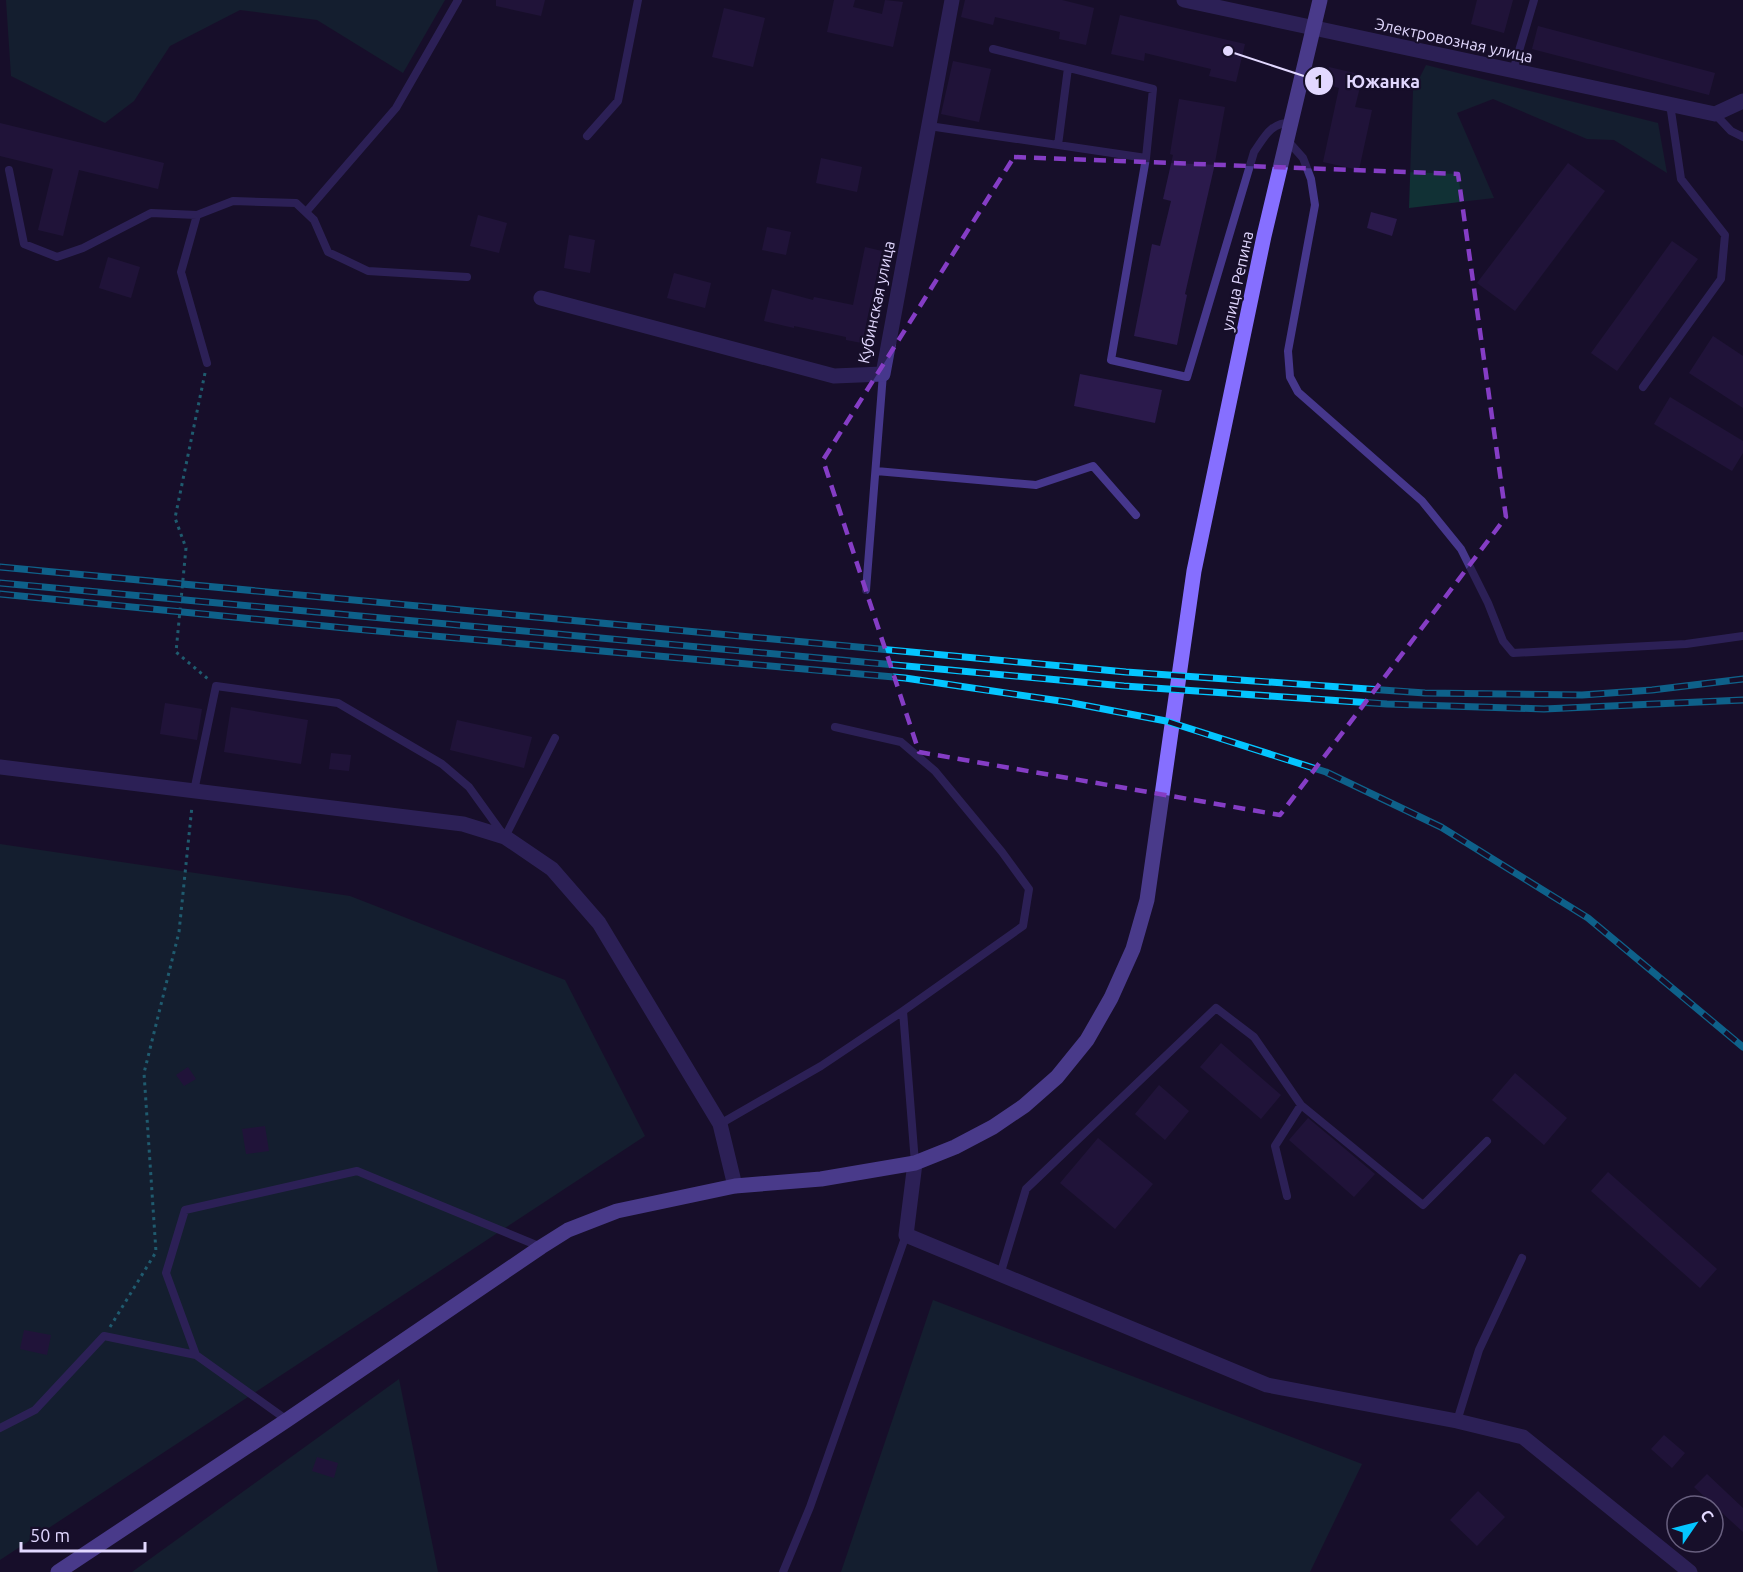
<svg xmlns="http://www.w3.org/2000/svg" width="1743" height="1572" viewBox="0 0 1743 1572" font-family="Ubuntu,sans-serif">
  <style>
    .green { fill: #113135 }
    .building { fill: #2b1a4c }
    .lines { fill: none; stroke-linecap: round; stroke-linejoin: round }
    .path { stroke: #28b8c3; stroke-width: 3; stroke-dasharray: 3 4.5; stroke-linecap: butt }
    .service { stroke: #46378c; stroke-width: 8 }
    .minor { stroke: #46378c; stroke-width: 15 }
    .secondary { stroke: #866fff; stroke-width: 15 }
    .rail-casing { stroke: #04c5ff; stroke-width: 7 }
    .rail { stroke: #170f2a; stroke-width: 4.5; stroke-dasharray: 14; stroke-linecap: butt }
    .marked { fill: none; stroke: #853dc5; stroke-width: 4.5; stroke-dasharray: 12 8; stroke-linejoin: round }
    .labels { text-anchor: middle; dominant-baseline: central; stroke-width: 4.5; stroke-linejoin: round; paint-order: stroke }
    .street-label { font-size: 16px; fill: #e2d8ff; stroke: #170f2a }
    .leader { fill: none; stroke: #e2d8ff; stroke-width: 2 }
    .callout-dot { fill: #e2d8ff; stroke: #170f2a; stroke-width: 2 }
    .mark-label { font-size: 18px; text-anchor: middle; font-weight: bold; fill: #111 }
    .callout-label { font-size: 18px; text-anchor: middle; font-weight: bold; fill: #e2d8ff; stroke: #170f2a; stroke-width: 4.5; stroke-linejoin: round; paint-order: stroke }
  </style>
  <rect width="100%" height="100%" fill="#170f2a"/>
  <!-- green -->
  <path class="green" d="M6,0H445L403,73L317,20L240,10L170,46L134,101L105,123L11,76Z
    M1426,65L1658,123L1667,173L1614,140L1587,139L1493,99L1457,113L1494,198L1409,208L1413,91Z
    M0,844L350,896L565,980L645,1136L0,1560Z
    M933,1300L1362,1464L1310,1572H841Z
    M399,1379L438,1572H132Z"/>
  <!-- building -->
  <path class="building" d="M496,0H545L541,16L496,6Z
    M834,0H855L853,7L882,14L885,0L903,2L893,47L827,32Z
    M965,0H1062L1094,8L1086,45L1059,39L1060,32L995,17L993,25L961,17Z
    M1477,0H1513L1504,33L1471,24Z
    M724,8L765,18L753,67L712,57Z
    M1120,15L1245,44L1236,82L1209,76L1211,69L1145,53L1144,61L1111,54Z
    M1538,26L1715,73L1709,95L1532,49Z
    M953,61L991,69L979,122L941,114Z
    M1329,67L1363,75L1355,107L1372,110L1359,170L1323,162L1339,88L1325,84Z
    M1179,99L1225,107L1214,168L1185,294L1187,295L1177,345L1134,336L1152,244L1160,246L1171,201L1163,199L1173,155L1170,154Z
    M0,123L164,163L158,189L79,170L63,236L38,230L53,169L0,156Z
    M821,158L862,167L857,192L816,183Z
    M1568,163L1605,191L1515,311L1477,283Z
    M1371,212L1397,219L1392,236L1367,228Z
    M478,215L507,223L499,253L470,246Z
    M767,227L791,232L786,255L762,250Z
    M569,235L595,240L590,273L564,268Z
    M1672,241L1698,259L1617,371L1591,353Z
    M865,247L882,251L862,343L846,340V337L794,326V328L764,321L772,289L813,300L814,297L853,305Z
    M108,257L140,267L131,298L99,288Z
    M674,273L711,283L705,308L667,298Z
    M1713,336L1743,356V408L1689,373Z
    M1080,374L1162,390L1155,423L1074,406Z
    M1670,397L1743,441V453L1732,471L1654,424Z
    M165,703L202,709L197,740L160,734Z
    M231,707L308,720L301,764L224,752Z
    M457,720L532,737L524,768L450,750Z
    M331,753L351,755L349,771L329,769Z
    M1221,1043L1281,1095L1261,1119L1200,1067Z
    M188,1067L196,1079L184,1086L176,1075Z
    M1515,1073L1567,1118L1544,1145L1492,1100Z
    M1159,1085L1189,1111L1165,1140L1135,1114Z
    M1308,1118L1375,1174L1354,1197L1289,1140Z
    M265,1126L269,1151L246,1154L242,1129Z
    M1098,1138L1153,1184L1115,1229L1060,1183Z
    M1608,1172L1717,1269L1700,1288L1591,1191Z
    M24,1330L51,1335L47,1355L20,1349Z
    M1664,1435L1685,1453L1672,1468L1651,1449Z
    M317,1457L338,1463L334,1478L312,1471Z
    M1707,1474L1743,1508V1532L1694,1487Z
    M1478,1491L1505,1517L1477,1546L1450,1520Z"/>
  <g class="lines">
    <!-- path -->
    <path class="path" d="M205,373L175,518L186,548L176,652L208,679
      M110,1327L156,1252L144,1073L179,932L192,806"/>
    <!-- service -->
    <path class="service" d="M993,49L1153,89L1146,158
      M1513,71L1534,0
      M1715,114L1731,131L1743,137
      M929,126L1146,158L1111,360L1187,377L1254,152C1266,135 1269,124 1292,122
      M587,136L618,101L638,0
      M1287,140L1303,158L1311,179L1315,205L1288,351L1290,377L1298,392L1422,501L1461,549L1488,603L1503,641L1513,653L1686,644L1743,636
      M1058,145L1068,68
      M9,170L24,244L57,257L83,248L151,213L197,215
      M306,212L396,108L458,0
      M207,363L181,272L197,215L233,201L296,203L314,220L328,252L368,271L467,277
      M1643,387L1721,279L1725,235L1681,179L1670,104
      M876,471L1036,485L1093,466L1136,515
      M866,590L883,374
      M835,727L901,742L935,771L1002,852L1029,889L1023,926L903,1011L915,1163
      M194,791L216,686L338,703L442,764L469,787L505,837L555,738
      M720,1124L821,1066L903,1011
      M1287,1196L1275,1146L1301,1105
      M1000,1275L1026,1189L1216,1008L1254,1037L1301,1105L1423,1205L1487,1141
      M287,1420L196,1355L166,1273L185,1210L357,1171L541,1247
      M1457,1421L1479,1350L1522,1258
      M0,1428L35,1410L104,1336L196,1355
      M783,1572L810,1507L906,1235"/>
    <!-- minor -->
    <path class="minor" d="M1184,0L1715,114L1743,101
      M541,298L834,376L883,374L952,0
      M0,767L463,824L505,837L552,869L599,923L720,1124L735,1186
      M915,1163L906,1235L1267,1385L1457,1421L1523,1437L1690,1572"/>
    <!-- secondary -->
    <path class="secondary" d="M58,1572L287,1420L541,1247L568,1230L617,1211L735,1186L821,1179L915,1163L955,1147L993,1127L1024,1106L1057,1077L1087,1040L1111,998L1133,949L1147,900L1194,571L1264,236L1320,0"/>
    <!-- rail casing -->
    <g class="rail-casing">
      <path id="rail" d="M0,567L1126,672L1368,689L1425,693L1582,695L1652,690L1743,679
        M0,583L1124,686L1387,704L1544,709L1743,700
        M0,594L355,629L905,678L1067,702L1166,721L1326,772L1441,827L1588,918L1743,1047"/>
    </g>
    <!-- rail -->
    <use href="#rail" class="rail"/>
  </g>
  <!-- marked area -->
  <path d="M0 0H1743V1572H0ZM1014,157L1458,174L1506,517L1280,815L919,752L823,460Z" fill="#170f2a" fill-opacity=".55" fill-rule="evenodd"/>
  <path class="marked" d="M1014,157L1458,174L1506,517L1280,815L919,752L823,460Z"/>
  <g class="labels">
    <!-- street labels -->
    <g class="street-label">
      <text transform="translate(1454 40) rotate(12)">Электровозная улица</text>
      <text transform="translate(1237 281) rotate(-78)">улица Репина</text>
      <text transform="translate(876 302) rotate(-78)">Кубинская улица</text>
    </g>
  </g>
  <!-- callouts -->
  <path class="leader" d="M1228 51L1319 81"/>
  <g class="callout-dot">
    <circle cx="1228" cy="51" r="6"/>
    <circle cx="1319" cy="81" r="15"/>
  </g>
  <g class="mark-label">
    <text x="1319" y="88">1</text>
  </g>
  <g class="callout-label">
    <text x="1383" y="88">Южанка</text>
  </g>
  <!-- north arrow -->
  <g transform="translate(1695 1524) rotate(55)"><circle r="28" fill="#170f2a" stroke="#685f7f" stroke-width="1.5"/>
  <path d="M0-4.5L10 22L0 15L-10 22Z" fill="#04c5ff"/>
  <text y="-9" font-size="16" font-weight="bold" text-anchor="middle" fill="#e2d8ff">С</text>
  </g>
  <!-- scale -->
  <path d="M21 1542v9h124v-9" fill="none" stroke="#e2d8ff" stroke-width="3"/>
  <text x="30" y="1542" font-size="18" fill="#e2d8ff" stroke="#170f2a" stroke-width="4.5" paint-order="stroke">50 m</text>
</svg>
